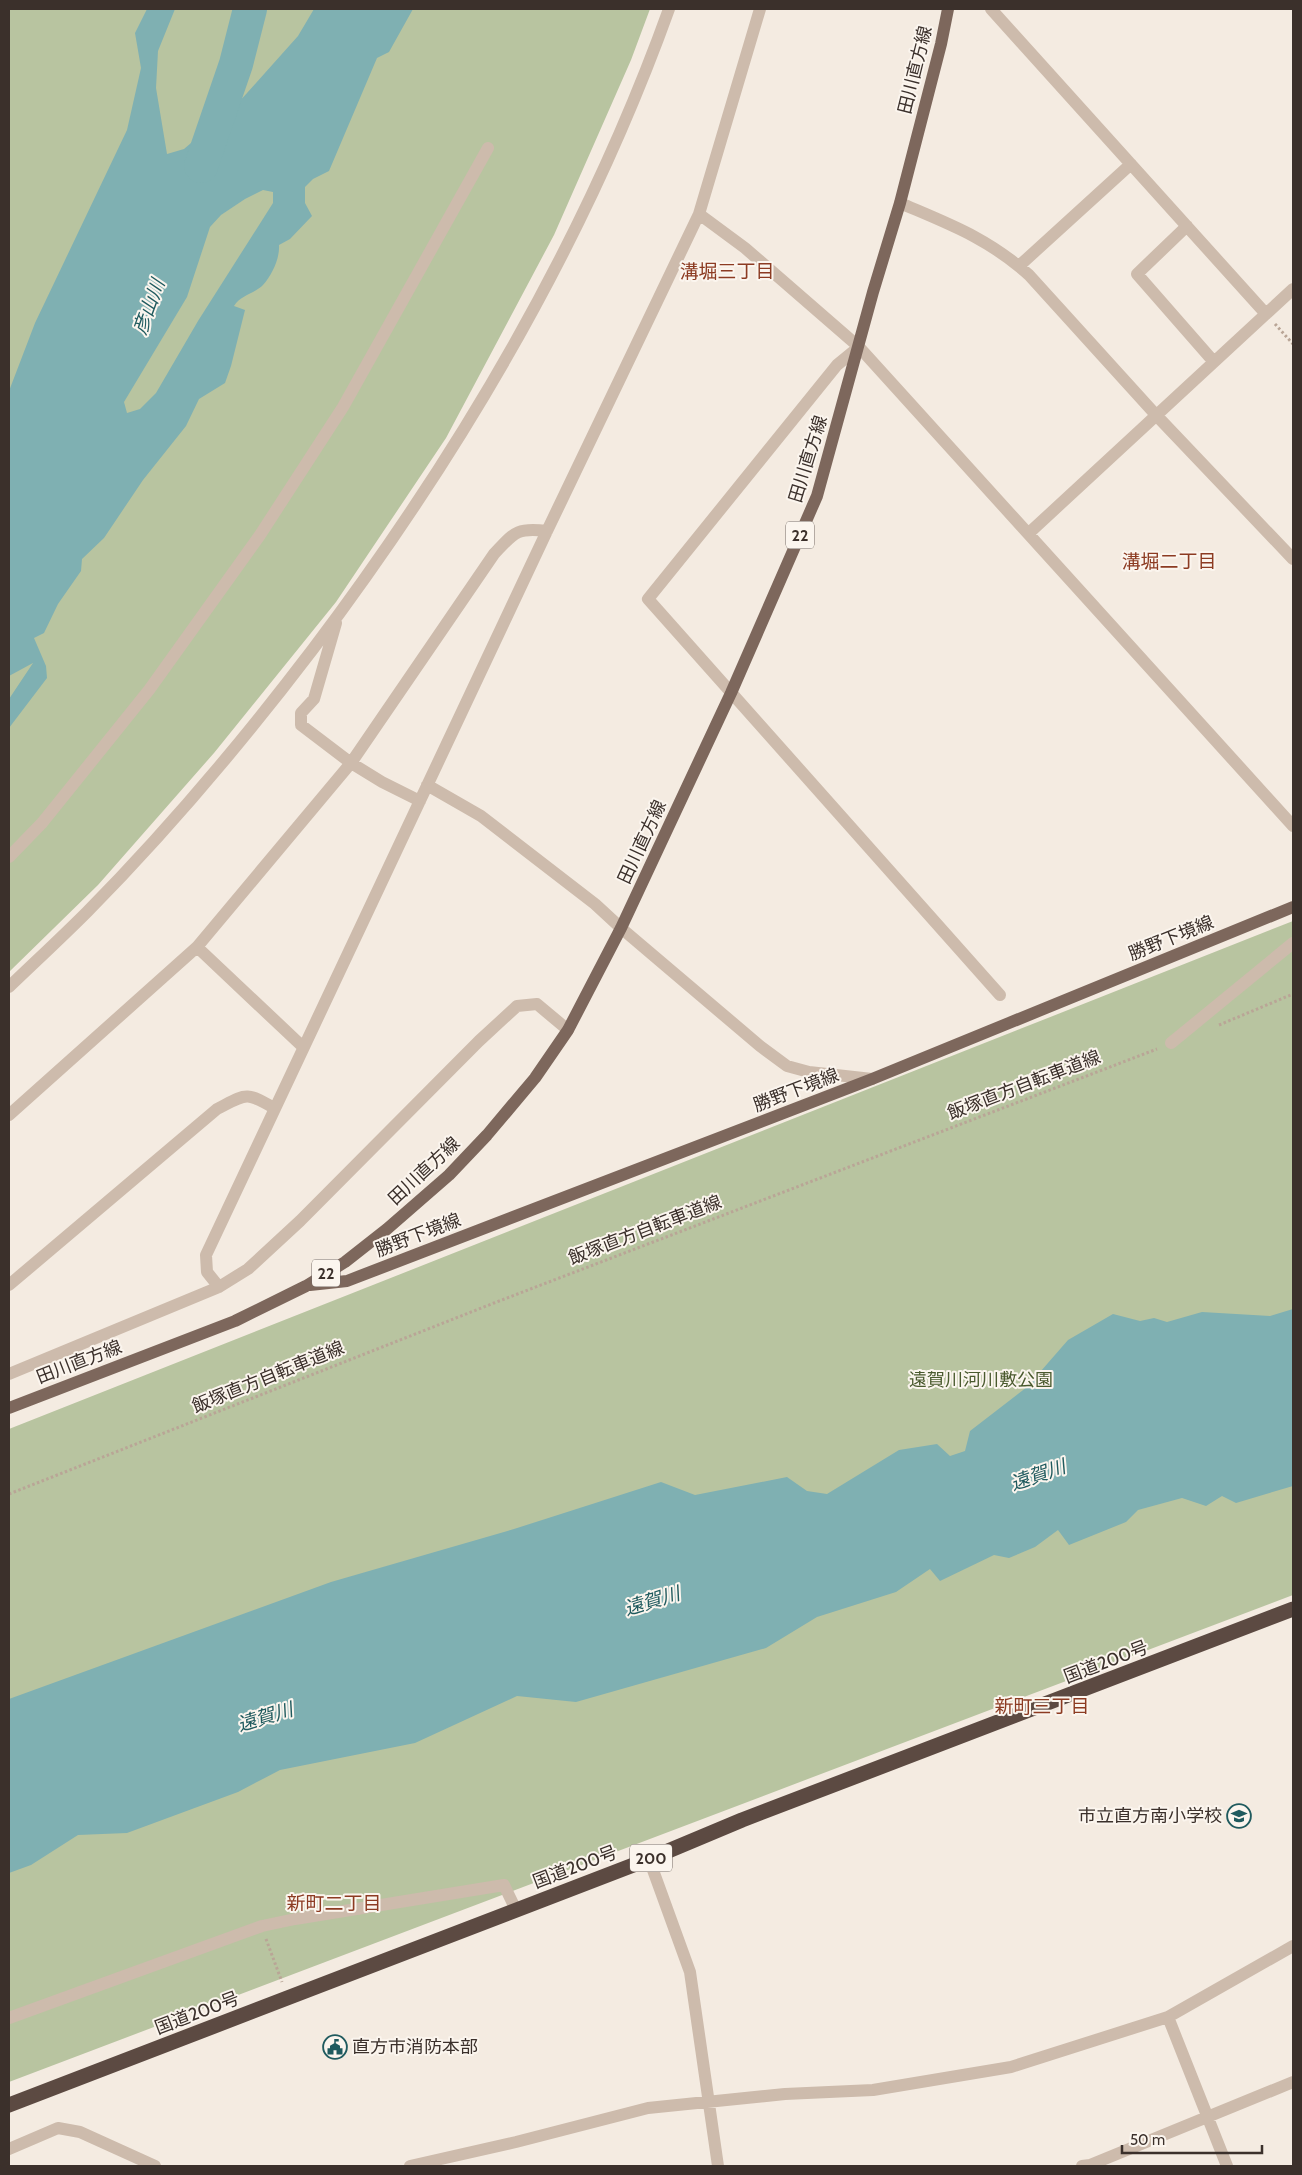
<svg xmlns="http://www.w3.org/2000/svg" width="1302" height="2175" viewBox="0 0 1302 2175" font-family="Cabin,'Noto Sans JP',sans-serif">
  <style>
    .green { fill: #b8c4a0 }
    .water { fill: #7fb0b2; fill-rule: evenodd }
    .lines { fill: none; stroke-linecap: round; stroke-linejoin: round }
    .river { stroke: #7fb0b2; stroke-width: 34 }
    .path { stroke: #b9a596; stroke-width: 3; stroke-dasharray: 2.5 2.5; stroke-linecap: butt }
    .minor { stroke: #cdbbac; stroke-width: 12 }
    .major { stroke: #7d675c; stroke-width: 12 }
    .highway { stroke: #5c4a42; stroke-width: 15 }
    .labels { text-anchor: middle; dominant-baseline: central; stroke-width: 4; stroke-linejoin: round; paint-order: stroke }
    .shield { fill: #fbf5ee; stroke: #756b66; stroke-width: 1 }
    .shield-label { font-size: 16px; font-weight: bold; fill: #3b302b }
    .street-label { font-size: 18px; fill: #3b302b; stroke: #fbf5ee }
    .park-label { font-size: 18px; fill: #4a5a2e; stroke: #fbf5ee }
    .poi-label { font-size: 18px; fill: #3b302b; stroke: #fbf5ee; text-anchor: end }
    .neighbourhood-label { font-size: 19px; fill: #8c3b22; stroke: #fbf5ee }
    .water-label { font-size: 19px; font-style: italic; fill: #1f5a5e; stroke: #fbf5ee }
  </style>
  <rect width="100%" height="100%" fill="#f4ebe1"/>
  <!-- green -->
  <path class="green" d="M9,9H650L631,60L554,235L446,438L336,602L214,753L98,885L9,972Z
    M1293,921V1595L9,2082V1429Z"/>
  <!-- water -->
  <path class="water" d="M147,9H175L158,51L156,88L167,154L184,149L238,103L298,36L314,9H413L389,52L377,58L329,171L313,179L305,187V203L312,216L290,239L279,245C280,258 272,275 263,285C254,294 241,295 234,306L245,310L231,366L225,383L199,399L186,426L143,480L104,538L82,559L81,571L58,604L44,633L34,638L46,666L47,678L9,728V699L33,663L9,676V391L35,323L127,130L141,68L135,33ZM263,190L273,192V203L198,321L156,393L140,409L127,413L124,402L187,297L210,227L221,215L245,199Z
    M1293,1309V1486L1236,1503L1222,1496L1206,1506L1182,1498L1138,1510L1126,1522L1069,1545L1058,1530L1035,1547L1009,1558L994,1555L940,1581L930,1569L896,1592L817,1617L766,1648L576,1702L517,1696L415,1743L280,1770L238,1792L127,1833L78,1835L31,1865L9,1873V1699L331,1582L514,1529L661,1482L695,1495L787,1477L807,1491L827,1494L899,1450L937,1444L950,1456L965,1451L970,1431L1027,1387L1068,1340L1113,1314L1140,1321L1154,1318L1167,1322L1202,1312L1270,1316Z"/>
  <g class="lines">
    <!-- river -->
    <path class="river" d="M201,166L236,64L250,9"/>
    <!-- path -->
    <path class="path" d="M1275,324L1293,344
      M1219,1025L1293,994
      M9,1494L494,1303L1157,1049
      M266,1939L282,1982"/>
    <!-- minor -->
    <path class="minor" d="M991,9L1266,314
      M900,203C949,224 988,238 1029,275L1156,415L1293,559
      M699,214L745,248L859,347L1293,826
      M1187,226L1137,274L1214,362
      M1019,266L1131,164
      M859,347L837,365L648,599L1000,995
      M1029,533L1293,289
      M336,623L314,699L301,713V725L351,763L382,782L420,801
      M427,785L481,816L595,904L621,928L760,1046L787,1066L809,1072L872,1079
      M9,857L42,823L149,690L260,535L343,407L488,148
      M197,947L303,1047
      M9,987C35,962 61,938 87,912C168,830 243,741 313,649C460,454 586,240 669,9
      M1171,1043L1293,943
      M9,1115L197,947L351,763L494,554C514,533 516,527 547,531
      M9,1285L217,1109C246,1094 245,1091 274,1108
      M219,1287L207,1272L206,1255L547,531L699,214L760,9
      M9,1374L219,1287L248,1269L300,1221L479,1041L517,1006L537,1004L568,1030
      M649,1859L690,1972L718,2166
      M1168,2017L1227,2166
      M9,2018L262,1926L295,1919L504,1885L516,1910
      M9,2149L58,2128L80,2132L155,2166
      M410,2166L516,2142L648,2108L785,2094L873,2090L1011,2067L1168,2017L1293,1946
      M1082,2166L1090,2165L1293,2082"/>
    <!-- major -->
    <path class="major" d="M310,1285L347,1281L872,1079L1293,907
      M9,1408L235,1321L306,1286L345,1262L387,1229L449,1175L487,1135L535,1078L568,1030L621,928L731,693L817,496L873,292L900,203L941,44L948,9"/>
    <!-- highway -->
    <path class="highway" d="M9,2105L649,1859L742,1820L1293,1609"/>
  </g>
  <!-- icons -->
  <defs>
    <g id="school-ring" transform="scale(1.25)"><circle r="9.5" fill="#fbf5ee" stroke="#1f5a5e" stroke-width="1.5"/><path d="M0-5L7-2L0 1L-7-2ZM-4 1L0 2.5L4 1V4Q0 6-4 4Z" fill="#1f5a5e"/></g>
    <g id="civic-ring" transform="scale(1.25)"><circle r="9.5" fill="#fbf5ee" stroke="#1f5a5e" stroke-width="1.5"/><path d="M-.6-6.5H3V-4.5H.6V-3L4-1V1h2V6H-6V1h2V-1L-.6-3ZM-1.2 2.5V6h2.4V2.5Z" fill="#1f5a5e"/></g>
  </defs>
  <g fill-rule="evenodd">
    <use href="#school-ring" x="1239" y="1816"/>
    <use href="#civic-ring" x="335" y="2047"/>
  </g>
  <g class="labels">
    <!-- shield labels -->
    <g class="shield">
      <rect x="786" y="521.5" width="28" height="27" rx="4"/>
      <rect x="312" y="1259.5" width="28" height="27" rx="4"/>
      <rect x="630" y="1844.5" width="42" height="27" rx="4"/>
    </g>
    <g class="shield-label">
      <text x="800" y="535">22</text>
      <text x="326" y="1273">22</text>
      <text x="651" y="1858">200</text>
    </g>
    <!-- street labels -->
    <g class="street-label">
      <text transform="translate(915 70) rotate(-76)">田川直方線</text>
      <text transform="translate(808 459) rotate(-73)">田川直方線</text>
      <text transform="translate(642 842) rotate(-65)">田川直方線</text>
      <text transform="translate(1171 938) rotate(-22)">勝野下境線</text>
      <text transform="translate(1024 1085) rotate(-21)">飯塚直方自転車道線</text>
      <text transform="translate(796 1090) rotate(-21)">勝野下境線</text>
      <text transform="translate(424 1171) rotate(-43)">田川直方線</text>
      <text transform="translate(645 1230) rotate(-21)">飯塚直方自転車道線</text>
      <text transform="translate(418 1235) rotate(-21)">勝野下境線</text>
      <text transform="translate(79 1362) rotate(-21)">田川直方線</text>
      <text transform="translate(268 1377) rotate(-22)">飯塚直方自転車道線</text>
      <text transform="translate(1106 1662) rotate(-21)">国道200号</text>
      <text transform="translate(575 1867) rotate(-21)">国道200号</text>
      <text transform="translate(197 2013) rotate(-21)">国道200号</text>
    </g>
    <!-- park labels -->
    <g class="park-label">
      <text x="981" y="1380">遠賀川河川敷公園</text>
    </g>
    <!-- poi labels -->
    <g class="poi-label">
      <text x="1222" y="1816">市立直方南小学校</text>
      <text x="352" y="2047" text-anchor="start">直方市消防本部</text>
    </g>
    <!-- neighbourhood labels -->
    <g class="neighbourhood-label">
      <text x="727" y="271">溝堀三丁目</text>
      <text x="1169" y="561">溝堀二丁目</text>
      <text x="1042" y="1706">新町三丁目</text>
      <text x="334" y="1903">新町二丁目</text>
    </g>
    <!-- water labels -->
    <g class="water-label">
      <text transform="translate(149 307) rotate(-70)">彦山川</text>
      <text transform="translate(1038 1475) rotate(-19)">遠賀川</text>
      <text transform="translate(652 1601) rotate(-17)">遠賀川</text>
      <text transform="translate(265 1717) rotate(-17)">遠賀川</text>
    </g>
  </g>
  <!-- border -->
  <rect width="1302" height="2175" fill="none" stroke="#3b302b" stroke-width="20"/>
  <!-- scale -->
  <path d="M1122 2145v8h140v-8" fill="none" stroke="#3b302b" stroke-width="2.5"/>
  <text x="1130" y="2145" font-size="15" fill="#3b302b" stroke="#fbf5ee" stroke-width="4" paint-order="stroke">50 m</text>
</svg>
